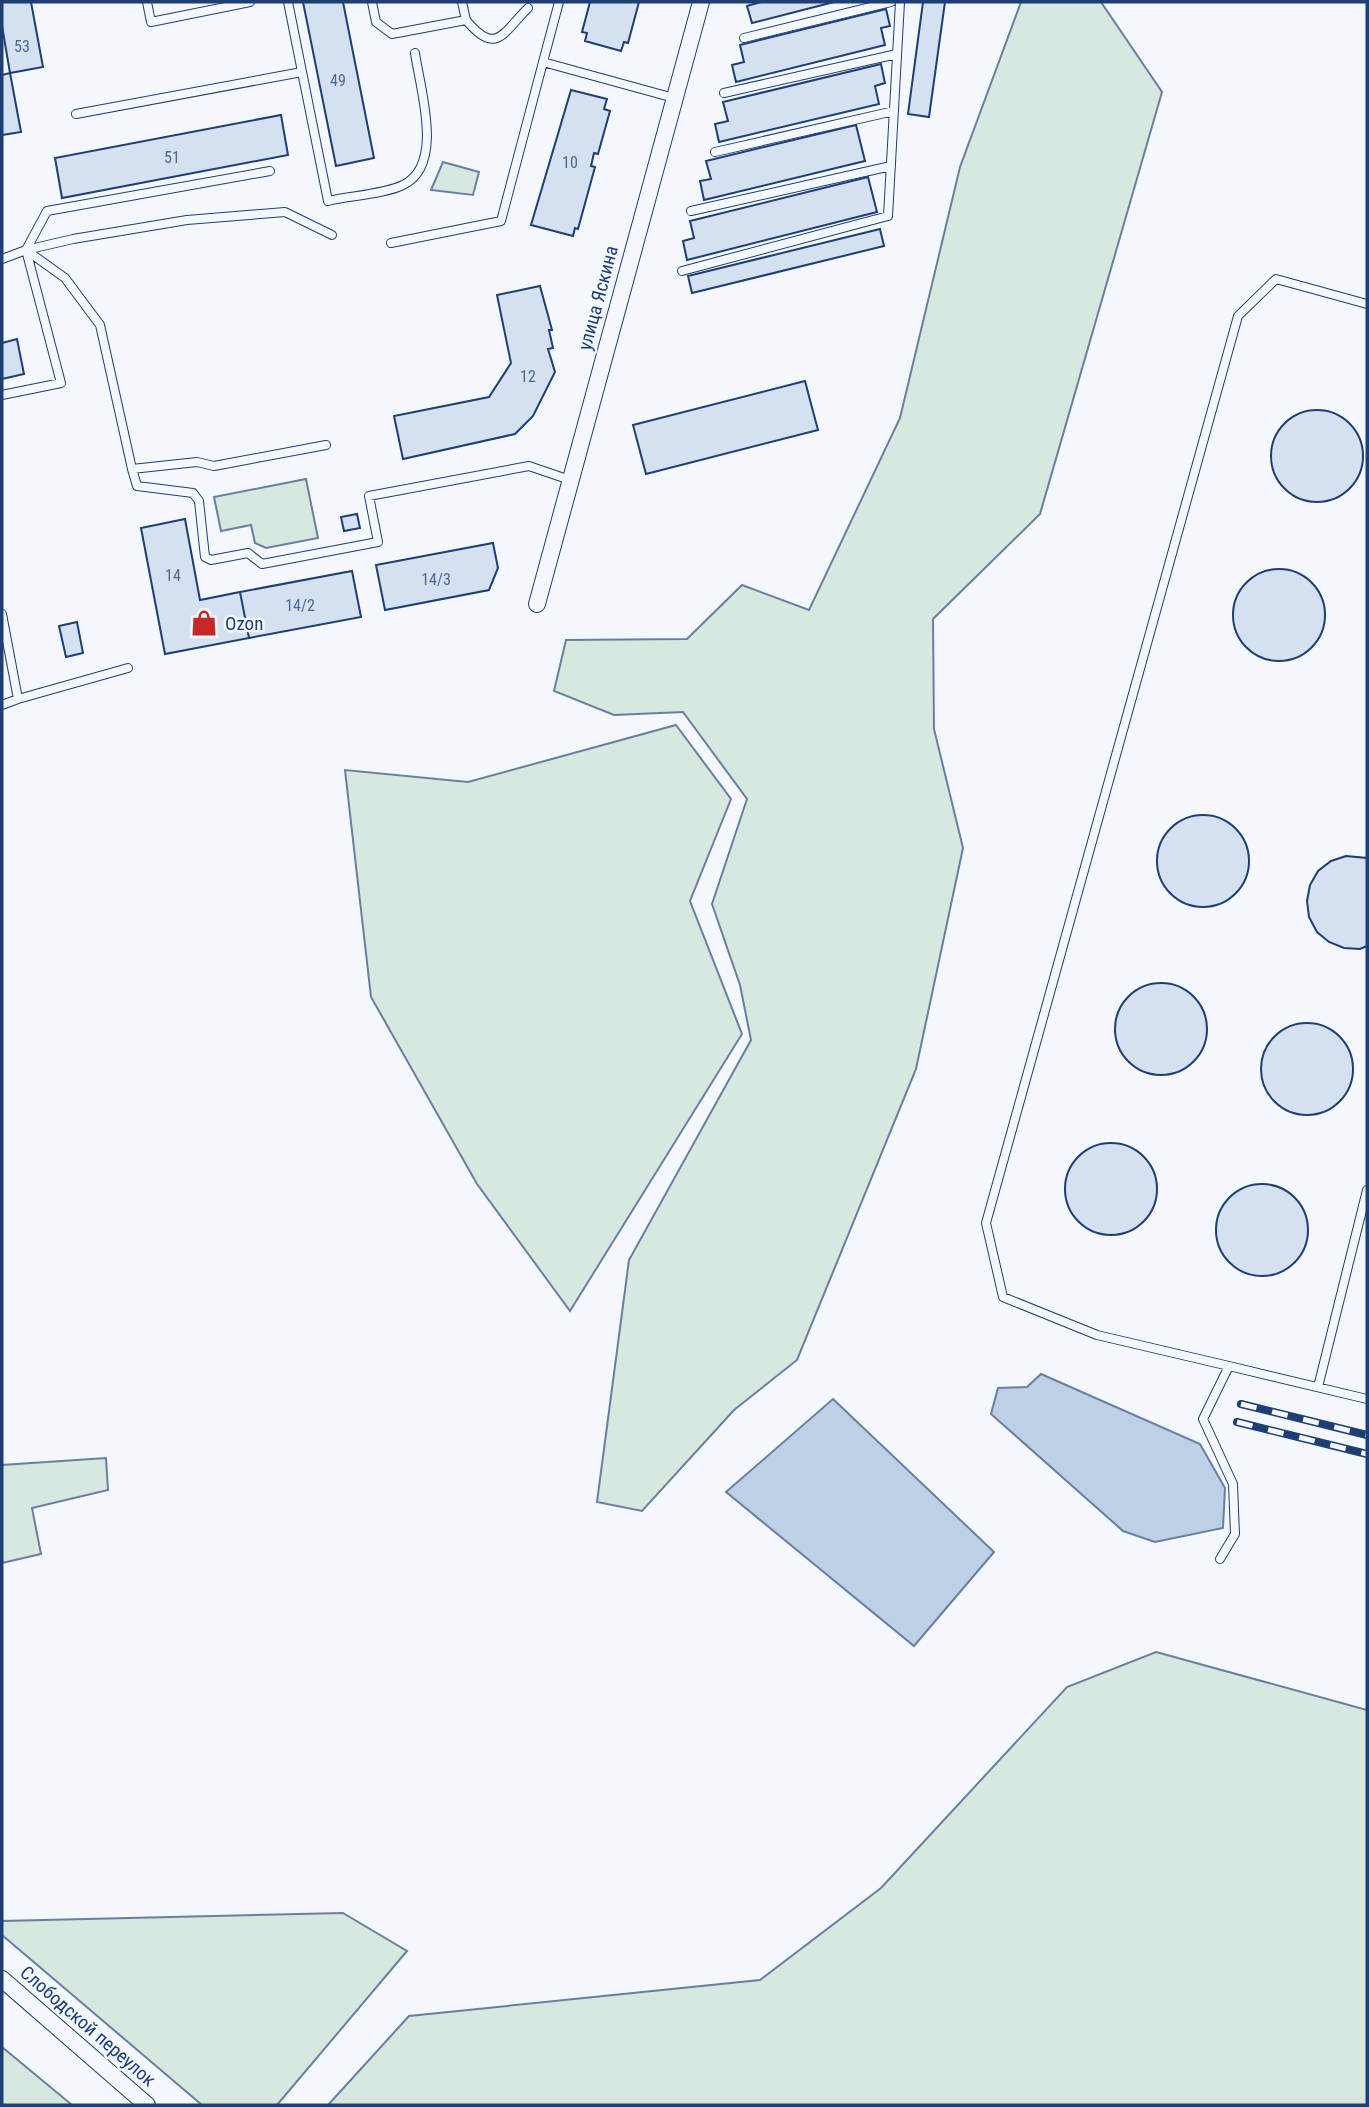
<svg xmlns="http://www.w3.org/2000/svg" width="1369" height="2107" viewBox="0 0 1369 2107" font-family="'Roboto Condensed',sans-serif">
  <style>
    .green { fill: #d7e8df; stroke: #687fa3; stroke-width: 2 }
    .water { fill: #bed0e5; stroke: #687fa3; stroke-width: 2 }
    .building { fill: #d5e0f0; stroke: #1d3f73; stroke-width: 2 }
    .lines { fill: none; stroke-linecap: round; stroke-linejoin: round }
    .service-casing { stroke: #1d3f73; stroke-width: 10 }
    .minor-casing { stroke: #1d3f73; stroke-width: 18 }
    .service { stroke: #f4f7fb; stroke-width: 8 }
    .minor { stroke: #f4f7fb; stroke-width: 16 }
    .rail-casing { stroke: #1d3f73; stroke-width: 8 }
    .rail { stroke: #f4f7fb; stroke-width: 5; stroke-dasharray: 16; stroke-linecap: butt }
    .labels { text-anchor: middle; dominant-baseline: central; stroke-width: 5; stroke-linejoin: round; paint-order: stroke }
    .number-label { font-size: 16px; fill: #4b6792 }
    .street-label { font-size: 19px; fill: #1d3f73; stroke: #f4f7fb }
    .poi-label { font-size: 19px; fill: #1d3f73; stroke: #f4f7fb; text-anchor: start }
  </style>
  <rect width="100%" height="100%" fill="#f4f7fb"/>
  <!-- green -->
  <path class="green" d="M1021,2H1101L1162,92L1040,514L933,619L934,729L963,848L916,1069L797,1360L734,1410L642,1511L597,1502L629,1260L751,1040L740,985L712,904L747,799L683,712L614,715L554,691L566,640L687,639L742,585L809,610L900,418L960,167Z
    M443,162L479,172L473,195L431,190Z
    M306,479L318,538L266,548L255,543L251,525L221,531L214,497Z
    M676,725L731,799L690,901L742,1034L570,1311L477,1184L371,997L345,770L468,782Z
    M106,1458L108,1490L32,1508L41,1554L2,1563V1465Z
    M1156,1652L1367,1710V2105H328L409,2016L760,1980L881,1888L1067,1687Z
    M343,1913L407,1951L277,2105H202L2,1935V1921Z
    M2,2047L72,2105H2Z"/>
  <!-- water -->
  <path class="water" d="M1041,1374L1200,1444L1225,1488L1223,1528L1155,1542L1123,1531L991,1414L998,1388L1027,1387Z
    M833,1399L994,1552L914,1646L726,1492Z"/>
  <!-- building -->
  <path class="building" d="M2,2H31L43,67L10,73L2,26Z
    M303,2H343L374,158L336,166Z
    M590,2H639L628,43L624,42L621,51L585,41L587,33L582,32Z
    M761,2H834L752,23L747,6Z
    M923,2H945L929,117L908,114Z
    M886,9L890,26L881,28L885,45L736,82L732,65L744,62L740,45Z
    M881,64L885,83L875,86L879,104L719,142L715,124L728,121L723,102Z
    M10,73L21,132L2,135V75Z
    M571,90L607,99L604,109L610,111L598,154L594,153L591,166L595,167L578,229L575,228L573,236L531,225Z
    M281,115L288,155L62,198L55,158Z
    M856,125L865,161L704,200L700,181L711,179L706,161Z
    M868,177L877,212L687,260L683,241L694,238L690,221Z
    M880,229L884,246L692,293L688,276Z
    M540,286L552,330H549L553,348L548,349L555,372L533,416L515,434L403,459L394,416L489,397L511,363L497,295Z
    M17,339L24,374L2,379V343Z
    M805,381L818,430L646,474L633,425Z
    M1271 456a46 46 0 1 1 92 0a46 46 0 1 1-92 0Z
    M357,514L360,528L344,531L341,517Z
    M185,519L200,600L240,592L249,638L165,654L141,528Z
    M493,543L498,568L489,590L385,610L376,565Z
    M1233 615a46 46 0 1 1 92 0a46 46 0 1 1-92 0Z
    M352,571L361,617L249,638L240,592Z
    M77,622L83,653L66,657L59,626Z
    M1157 861a46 46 0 1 1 92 0a46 46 0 1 1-92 0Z
    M1346,856L1367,858V946L1360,949L1344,948L1329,942L1317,932L1309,917L1307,901L1310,885L1318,871L1331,861Z
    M1115 1029a46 46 0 1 1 92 0a46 46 0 1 1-92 0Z
    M1261 1069a46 46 0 1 1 92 0a46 46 0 1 1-92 0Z
    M1065 1189a46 46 0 1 1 92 0a46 46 0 1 1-92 0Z
    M1216 1230a46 46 0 1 1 92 0a46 46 0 1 1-92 0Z"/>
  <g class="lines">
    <!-- service casing -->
    <g class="service-casing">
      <path id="service" d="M147,2L151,22L250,2
        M288,2L328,201C349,196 385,194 403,185C445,165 420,89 415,53
        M372,2L376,22L392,34L466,20C496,56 502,34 528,8
        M462,2L466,20
        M559,2L543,62L674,98
        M744,38L891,2
        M724,93L897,54
        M76,114L302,72
        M715,152L894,111
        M691,211L891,166
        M391,243L501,221L543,62
        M26,250L65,278L100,325L132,469L197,462L214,466L326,445
        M26,250L73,239L187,220L285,212L332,235
        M26,250L47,211L270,171
        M2,259L26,250L61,383L2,395
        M682,271L888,216L900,2
        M132,469L137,486L193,493L199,501L205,557L211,560L248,553L262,564L378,542L369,496L529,466L570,480
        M2,614L18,699L128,668
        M2,705L18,699
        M1229,1366L1097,1335L1003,1297L986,1223L1238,316L1276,279L1367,304
        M1318,1387L1367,1190
        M1220,1559L1235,1534L1233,1484L1203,1419L1229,1366L1367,1399"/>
    </g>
    <!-- minor casing -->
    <g class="minor-casing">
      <path id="minor" d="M537,604L701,2
        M2,1979L147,2105"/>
    </g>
    <!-- service -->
    <use href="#service" class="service"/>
    <!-- minor -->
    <use href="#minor" class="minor"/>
    <!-- rail casing -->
    <g class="rail-casing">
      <path id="rail" d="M1241,1404L1367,1435
        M1237,1422L1367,1454"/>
    </g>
    <!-- rail -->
    <use href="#rail" class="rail"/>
  </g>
  <!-- icons -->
  <defs>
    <g id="shop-bare" transform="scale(2.1)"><path d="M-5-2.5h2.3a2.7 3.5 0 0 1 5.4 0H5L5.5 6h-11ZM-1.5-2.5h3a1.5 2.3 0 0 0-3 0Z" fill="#c62828" stroke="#f4f7fb" stroke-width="2.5" paint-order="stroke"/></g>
  </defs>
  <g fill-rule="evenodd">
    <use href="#shop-bare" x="204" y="623"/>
  </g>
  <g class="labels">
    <!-- number labels -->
    <g class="number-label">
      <text x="22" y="46">53</text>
      <text x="338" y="80">49</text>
      <text x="172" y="157">51</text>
      <text x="570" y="162">10</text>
      <text x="528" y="376">12</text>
      <text x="173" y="575">14</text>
      <text x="436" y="579">14/3</text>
      <text x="300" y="605">14/2</text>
    </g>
    <!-- street labels -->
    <g class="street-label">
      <text transform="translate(598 298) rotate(-75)">улица Яскина</text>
      <text transform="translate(88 2026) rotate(41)">Слободской переулок</text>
    </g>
    <!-- poi labels -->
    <g class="poi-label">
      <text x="225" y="623">Ozon</text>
    </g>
  </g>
  <!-- border -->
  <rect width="1369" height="2107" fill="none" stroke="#1d3f73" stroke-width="7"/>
</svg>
